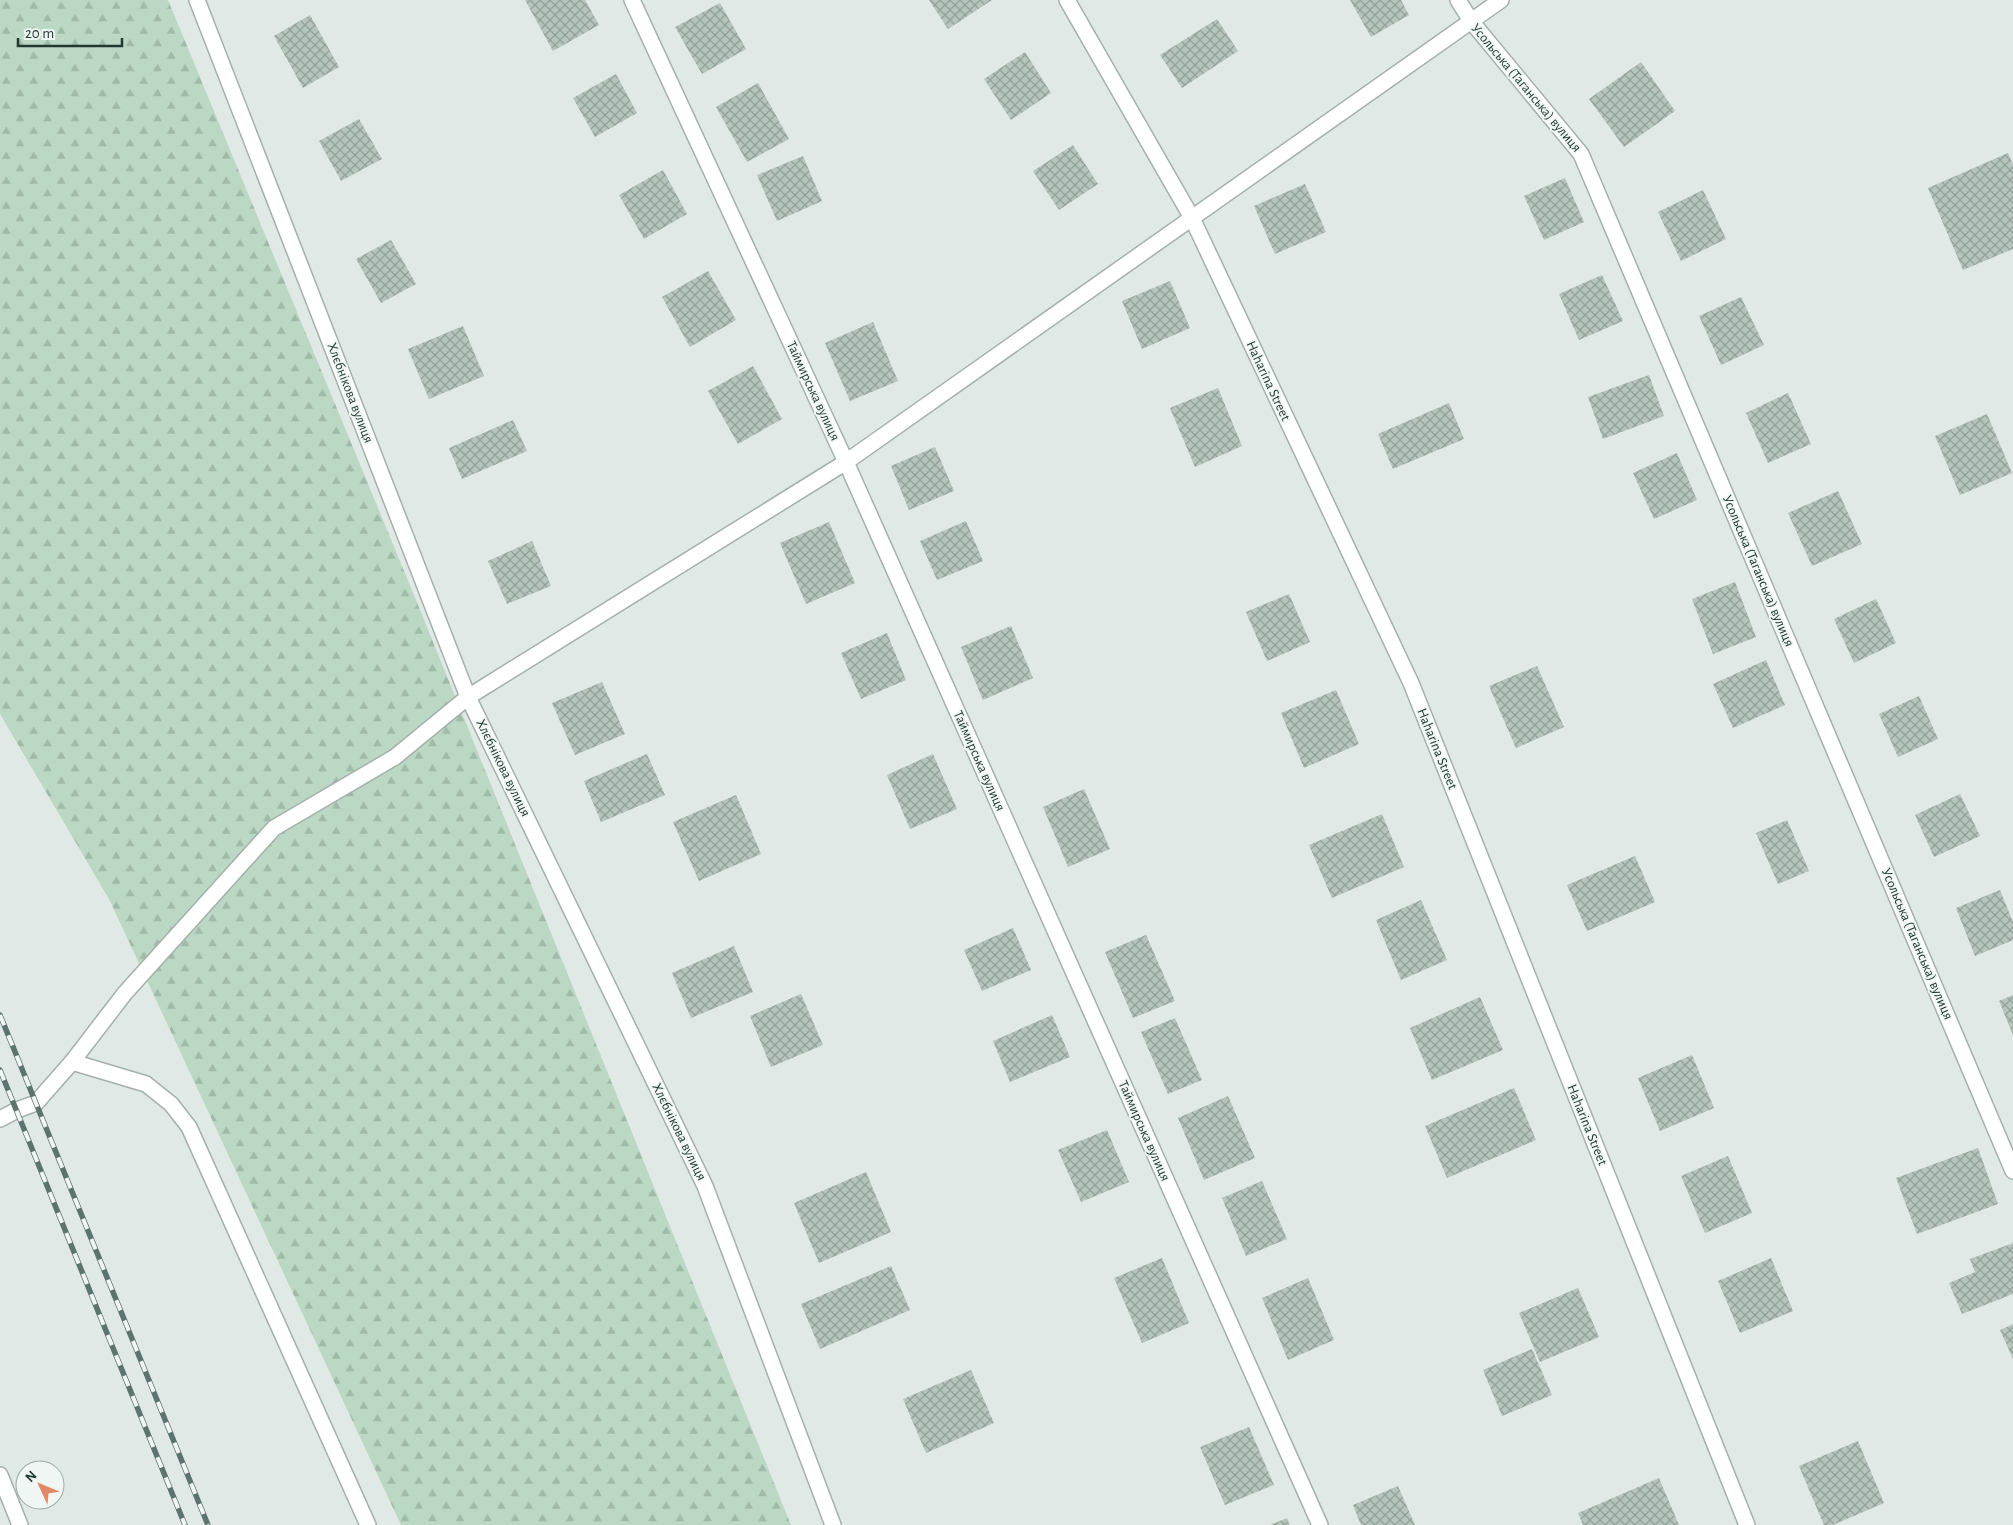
<svg xmlns="http://www.w3.org/2000/svg" width="2013" height="1525" viewBox="0 0 2013 1525" font-family="'Alegreya Sans',sans-serif">
  <style>
    .forest { fill: url(#forest-firs) }
    .building { fill: url(#building-cross-hatch) }
    .lines { fill: none; stroke-linecap: round; stroke-linejoin: round }
    .minor-casing { stroke: #a4b0ac; stroke-width: 18 }
    .tertiary-casing { stroke: #a4b0ac; stroke-width: 18 }
    .minor { stroke: #fff; stroke-width: 15 }
    .tertiary { stroke: #fff; stroke-width: 15 }
    .rail-casing { stroke: #5d736e; stroke-width: 5.5 }
    .rail { stroke: #f0f6f3; stroke-width: 4; stroke-dasharray: 11; stroke-linecap: butt }
    .labels { text-anchor: middle; dominant-baseline: central; stroke-width: 4; stroke-linejoin: round; paint-order: stroke }
    .street-label { font-size: 14px; fill: #233833; stroke: #f0f6f3 }
  </style>
  <defs>
    <pattern id="forest-firs" width="22" height="20" patternUnits="userSpaceOnUse" patternTransform="scale(1.25)"><rect width="22" height="20" fill="#bbd8c4"/><path d="M5 1l3.5 6h-7zM16 11l3.5 6h-7z" fill="#a0baa9"/></pattern>
    <pattern id="building-cross-hatch" width="8" height="8" patternUnits="userSpaceOnUse" patternTransform="scale(1.25)"><rect width="8" height="8" fill="#b6c4be"/><path d="M0 0l8 8M0 8l8-8" fill="none" stroke="#94a09b"/></pattern>
  </defs>
  <rect width="100%" height="100%" fill="#e0e9e5"/>
  <!-- forest -->
  <path class="forest" d="M0,0H168L414,595L791,1525H401L109,899L0,714Z"/>
  <!-- building -->
  <path class="building" d="M525,0H585L599,25L553,51Z
    M929,0H992L948,29Z
    M1350,0H1401L1409,15L1371,37Z
    M720,3L746,49L702,74L675,27Z
    M310,15L339,67L303,88L274,36Z
    M1217,19L1238,51L1182,88L1160,55Z
    M1025,52L1051,93L1011,120L984,79Z
    M1641,62L1675,111L1624,147L1589,99Z
    M616,74L637,113L595,137L573,98Z
    M758,83L789,139L747,162L716,107Z
    M359,119L382,159L341,181L319,141Z
    M1073,145L1098,184L1059,210L1033,171Z
    M2008,153L2013,165V249L1963,270L1928,188Z
    M803,156L822,201L777,221L757,175Z
    M663,170L687,214L644,239L619,195Z
    M1565,178L1584,222L1544,240L1524,196Z
    M1305,184L1326,232L1275,254L1254,206Z
    M1703,190L1726,239L1681,261L1658,212Z
    M391,240L416,284L381,303L356,259Z
    M708,271L736,320L690,347L662,297Z
    M1602,275L1623,321L1579,340L1559,294Z
    M1170,281L1190,328L1142,349L1122,301Z
    M1741,297L1764,345L1721,365L1699,316Z
    M873,322L898,381L850,401L825,343Z
    M463,326L484,376L429,399L408,349Z
    M753,366L782,419L738,444L708,391Z
    M1649,375L1664,416L1603,439L1588,397Z
    M1218,388L1242,446L1195,467L1170,408Z
    M1788,393L1811,444L1768,463L1746,413Z
    M1449,403L1464,439L1393,469L1378,434Z
    M1987,414L2012,473L1960,495L1935,436Z
    M513,420L527,451L462,479L449,448Z
    M935,447L954,491L909,510L891,466Z
    M1677,453L1697,500L1654,519L1633,473Z
    M1838,491L1862,544L1812,566L1788,513Z
    M966,521L983,561L937,580L920,541Z
    M829,522L855,583L806,604L780,543Z
    M532,541L551,586L507,604L488,561Z
    M1735,582L1756,637L1713,654L1692,599Z
    M1289,594L1310,642L1267,661L1246,612Z
    M1876,599L1896,643L1854,663L1834,619Z
    M1011,626L1033,678L983,700L961,647Z
    M887,633L906,680L861,699L841,653Z
    M1766,660L1785,705L1733,728L1713,684Z
    M1537,666L1564,727L1516,748L1489,686Z
    M602,682L625,734L575,755L552,703Z
    M1336,690L1359,744L1304,768L1281,713Z
    M1919,696L1938,739L1898,757L1879,714Z
    M647,754L665,795L601,822L584,781Z
    M933,754L957,809L910,829L887,775Z
    M1084,789L1110,849L1068,867L1043,807Z
    M1960,794L1980,836L1934,857L1915,815Z
    M736,795L761,854L699,881L673,822Z
    M1382,814L1404,867L1332,898L1309,845Z
    M1787,820L1809,871L1778,884L1756,833Z
    M1635,856L1655,902L1587,931L1567,885Z
    M2000,890L2013,922V940L1975,956L1956,908Z
    M1421,900L1447,960L1401,980L1376,920Z
    M1013,928L1031,970L982,991L964,950Z
    M1146,935L1175,1001L1133,1018L1105,952Z
    M734,946L753,992L691,1018L672,973Z
    M801,994L823,1045L771,1067L750,1016Z
    M2013,995V1035L1999,1001Z
    M1480,997L1503,1050L1432,1080L1410,1028Z
    M1052,1015L1070,1057L1010,1082L993,1041Z
    M1175,1018L1202,1080L1168,1094L1141,1032Z
    M1692,1055L1714,1108L1660,1131L1638,1078Z
    M1514,1088L1536,1140L1447,1178L1425,1126Z
    M1228,1096L1255,1158L1204,1180L1178,1118Z
    M1107,1130L1129,1182L1081,1202L1058,1150Z
    M1978,1148L1998,1204L1917,1234L1896,1178Z
    M1728,1156L1752,1213L1705,1233L1681,1176Z
    M866,1172L891,1232L819,1263L794,1203Z
    M1262,1181L1287,1239L1246,1256L1222,1198Z
    M2013,1243V1294L1962,1314L1949,1283L1975,1272L1970,1259Z
    M1162,1258L1189,1323L1142,1343L1114,1278Z
    M1771,1258L1793,1311L1740,1333L1718,1281Z
    M891,1266L910,1310L820,1349L801,1304Z
    M1308,1278L1334,1340L1288,1360L1262,1298Z
    M1578,1288L1599,1337L1540,1362L1519,1313Z
    M2013,1324V1359L2000,1330Z
    M1532,1349L1552,1395L1502,1416L1483,1370Z
    M971,1370L994,1423L926,1453L903,1399Z
    M1249,1427L1274,1485L1225,1505L1200,1447Z
    M1858,1441L1884,1503L1833,1525H1824L1799,1466Z
    M1659,1478L1679,1525H1583L1578,1513Z
    M1398,1486L1415,1525H1361L1353,1505Z
    M1287,1518L1290,1525H1270Z"/>
  <g class="lines">
    <!-- minor casing -->
    <g class="minor-casing">
      <path id="minor" d="M197,0L468,697L705,1186L833,1525
        M632,0L846,462L1320,1525
        M1067,0L1192,218L1411,683L1747,1525
        M1458,0L1471,21L1581,154L2013,1171
        M72,1062L125,993L274,828L395,757L468,697L846,462L1501,0"/>
    </g>
    <!-- tertiary casing -->
    <g class="tertiary-casing">
      <path id="tertiary" d="M0,1119L17,1110L36,1103L72,1062L146,1084L171,1104L189,1127L368,1525
        M0,1475L20,1525"/>
    </g>
    <!-- minor -->
    <use href="#minor" class="minor"/>
    <!-- tertiary -->
    <use href="#tertiary" class="tertiary"/>
    <!-- rail casing -->
    <g class="rail-casing">
      <path id="rail" d="M0,1015L208,1525
        M0,1070L185,1525"/>
    </g>
    <!-- rail -->
    <use href="#rail" class="rail"/>
  </g>
  <g class="labels">
    <!-- street labels -->
    <g class="street-label">
      <text transform="translate(1526 88) rotate(50)">Усольська (Таганська) вулиця</text>
      <text transform="translate(1268 381) rotate(65)">Haharina Street</text>
      <text transform="translate(813 391) rotate(65)">Таймирська вулиця</text>
      <text transform="translate(350 393) rotate(69)">Хлєбнікова вулиця</text>
      <text transform="translate(1758 571) rotate(67)">Усольська (Таганська) вулиця</text>
      <text transform="translate(1437 749) rotate(68)">Haharina Street</text>
      <text transform="translate(979 761) rotate(66)">Таймирська вулиця</text>
      <text transform="translate(503 768) rotate(64)">Хлєбнікова вулиця</text>
      <text transform="translate(1917 944) rotate(67)">Усольська (Таганська) вулиця</text>
      <text transform="translate(1587 1125) rotate(68)">Haharina Street</text>
      <text transform="translate(1144 1131) rotate(66)">Таймирська вулиця</text>
      <text transform="translate(679 1132) rotate(64)">Хлєбнікова вулиця</text>
    </g>
  </g>
  <!-- north arrow -->
  <g transform="translate(40 1485) rotate(314)"><circle r="24" fill="#f0f6f3" stroke="#9eaaa6"/>
  <path d="M0-4L9 19L0 12L-9 19Z" fill="#e28865"/>
  <text y="-8" font-size="14" font-weight="bold" text-anchor="middle" fill="#233833">N</text>
  </g>
  <!-- scale -->
  <path d="M18 38v8h104v-8" fill="none" stroke="#233833" stroke-width="2.5"/>
  <text x="25" y="38" font-size="15" fill="#233833" stroke="#f0f6f3" stroke-width="4" paint-order="stroke">20 m</text>
</svg>
